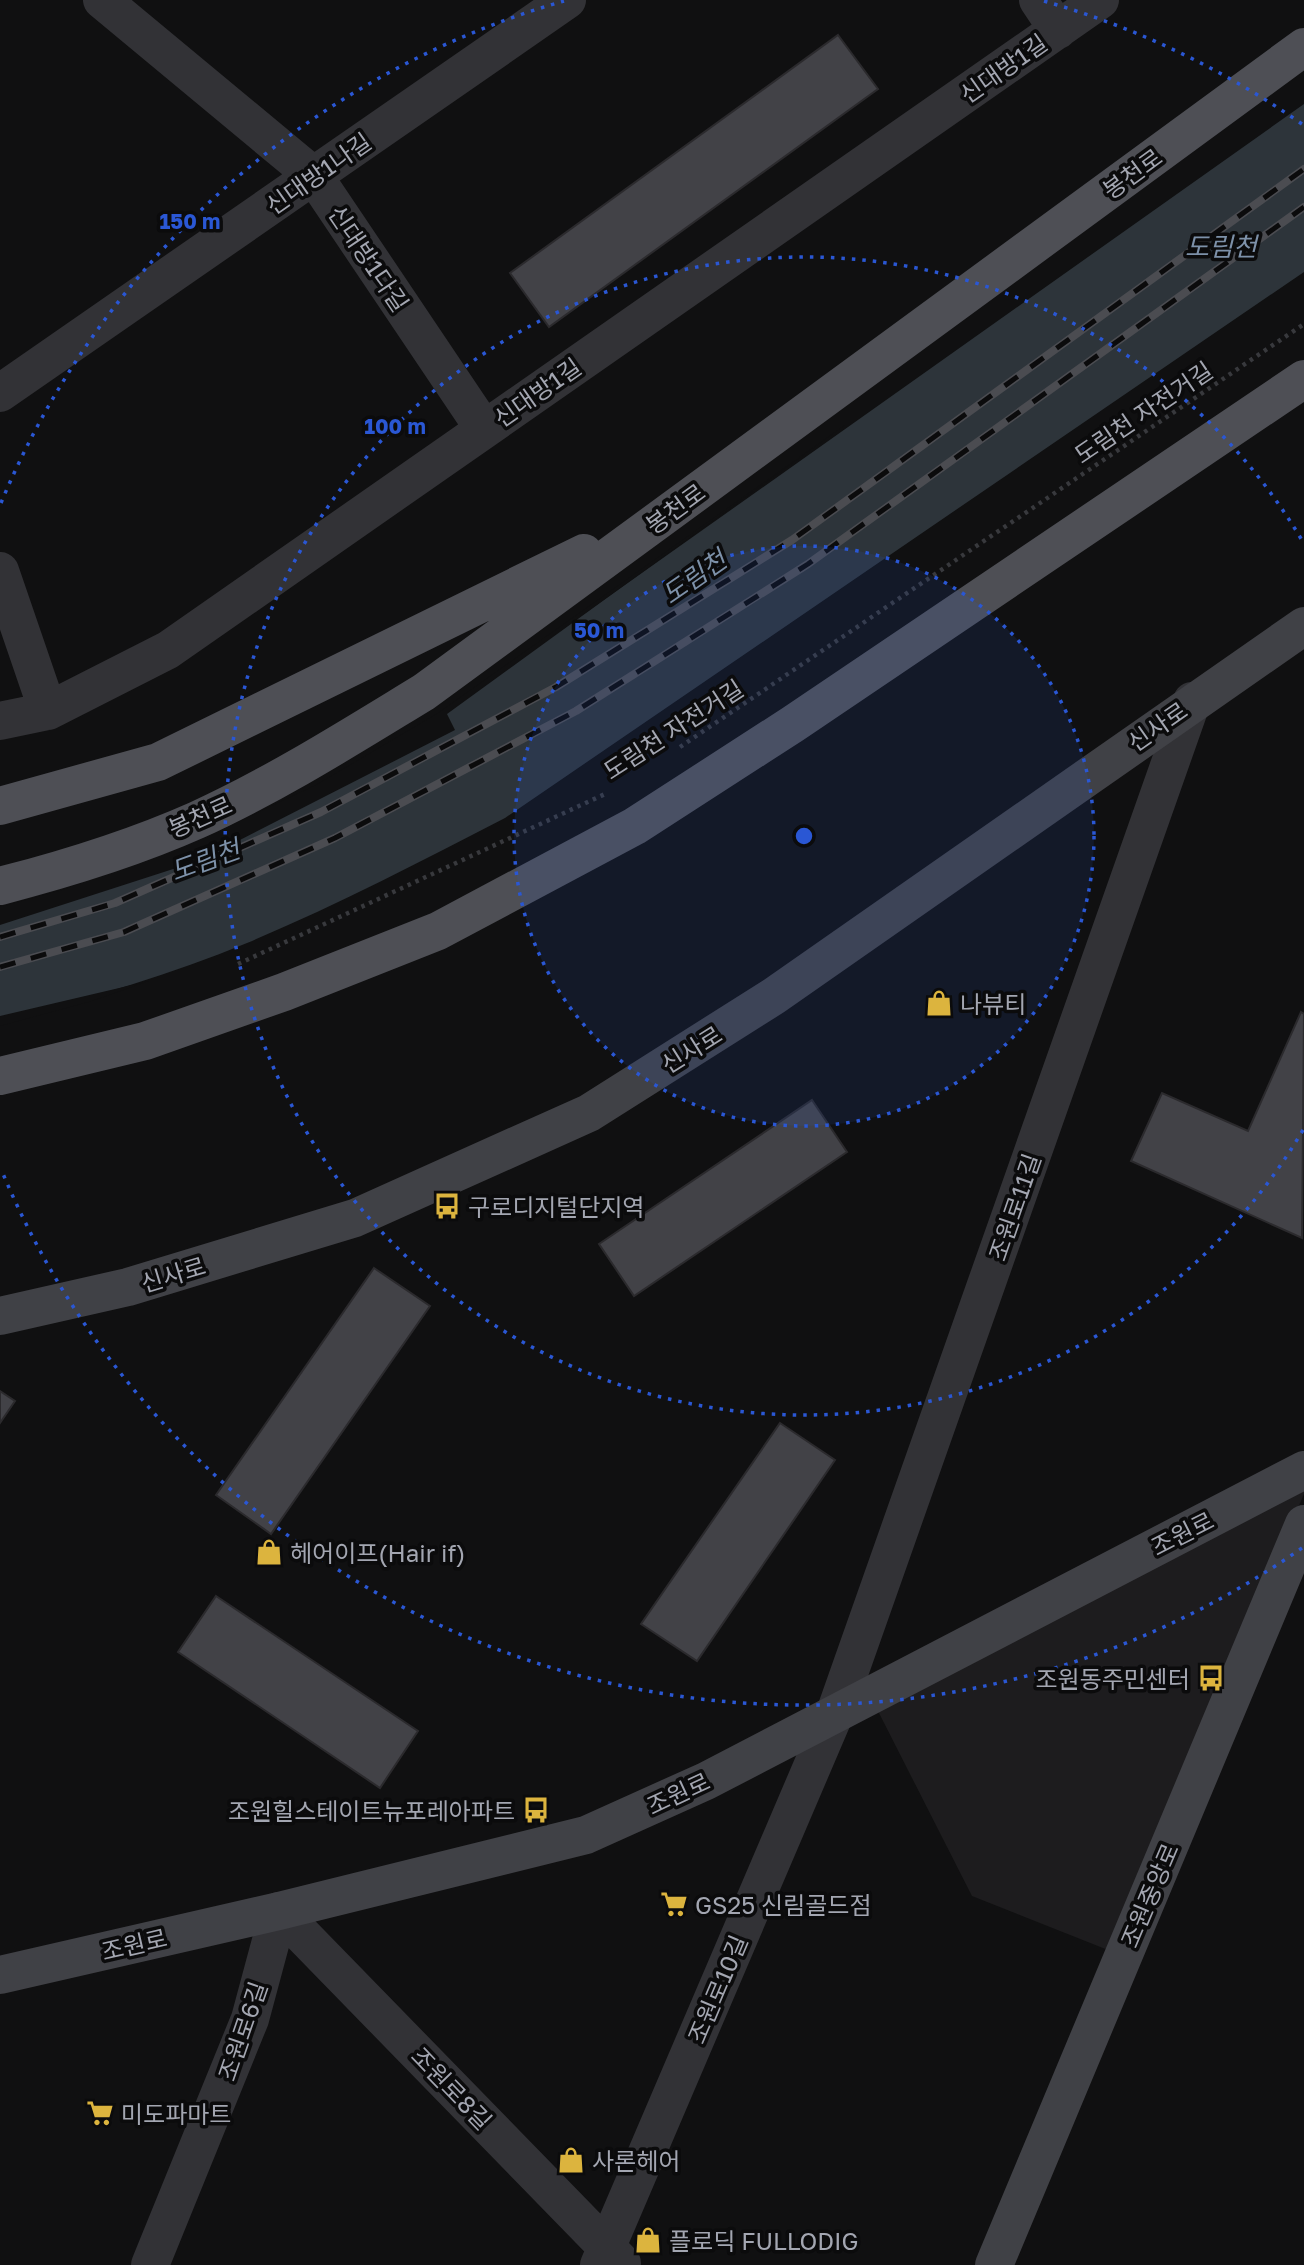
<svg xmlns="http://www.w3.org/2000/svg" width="1304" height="2265" viewBox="0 0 1304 2265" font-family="'Golos Text','Noto Sans KR',sans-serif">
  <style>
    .built { fill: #1d1c1e }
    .water { fill: #2d343a }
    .pier { fill: #101011 }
    .building { fill: #424247; stroke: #2b2a2d; stroke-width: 2 }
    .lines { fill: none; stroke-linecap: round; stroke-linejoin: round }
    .path { stroke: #38393d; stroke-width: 4.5; stroke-dasharray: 3.5 5; stroke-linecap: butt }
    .street { stroke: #323236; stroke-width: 38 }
    .secondary { stroke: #404146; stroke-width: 38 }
    .primary { stroke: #4e4f55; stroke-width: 38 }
    .rail-casing { stroke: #4b4c51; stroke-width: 8 }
    .rail { stroke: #0b0b0c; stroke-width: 5; stroke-dasharray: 16; stroke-linecap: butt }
    .ring { fill: none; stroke: #2a57d4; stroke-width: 3.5; stroke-dasharray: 3.5 7 }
    .labels { text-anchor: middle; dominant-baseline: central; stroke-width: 7; stroke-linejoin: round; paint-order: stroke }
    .street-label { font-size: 24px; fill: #a3a6b1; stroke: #0b0b0c }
    .poi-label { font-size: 24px; fill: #a3a6b1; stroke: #0b0b0c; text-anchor: start }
    .water-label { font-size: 26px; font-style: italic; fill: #7d91a9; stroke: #0b0b0c }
    .centre { fill: #2a57d4; stroke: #0b0b0c; stroke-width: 3.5 }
    .ring-label { font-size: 21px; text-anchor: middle; font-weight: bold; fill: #2a57d4; stroke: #0b0b0c; stroke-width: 7; stroke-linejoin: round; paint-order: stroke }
  </style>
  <rect width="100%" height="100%" fill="#101011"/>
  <!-- built -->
  <path class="built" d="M1304,1481V1494L1108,1950L972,1896L878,1711Z"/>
  <!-- water -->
  <path class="water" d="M1304,104V272L505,818C420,862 335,906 247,943C168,976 83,1000 0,1022V910C109,881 216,840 316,788C359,767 399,740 440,716Z"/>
  <!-- pier -->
  <path class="pier" d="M845,425L447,714L455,730L201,860L0,925V907L62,890L203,838L316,785L438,713Z
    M149,981L92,1001L0,1026V1016Z"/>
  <!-- building -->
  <path class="building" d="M838,35L878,89L549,327L510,273Z
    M1301,1012L1304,1014L1302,1238L1131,1161L1162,1093L1248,1131Z
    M812,1100L847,1152L634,1296L599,1244Z
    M374,1268L430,1306L271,1534L216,1495Z
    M0,1391L15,1401L0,1423Z
    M780,1423L835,1460L697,1661L641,1624Z
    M216,1596L418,1731L380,1788L178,1652Z"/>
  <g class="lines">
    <!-- path -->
    <path class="path" d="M680,747L1304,324
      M238,964L605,794"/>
    <!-- street -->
    <path class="street" d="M102,0L314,176L484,429
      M1038,0L1058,30
      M0,393L567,0
      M0,571L48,711
      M0,721L48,711L168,650L1100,0
      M279,1911L622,2263
      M150,2265L250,2019L279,1911
      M599,2265L835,1713L1192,701"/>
    <!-- secondary -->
    <path class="secondary" d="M0,1316L128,1287L355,1218L589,1113L774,996L1304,626
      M0,1975L279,1911L586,1835L706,1781L1304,1470
      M994,2265L1304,1524"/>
    <!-- primary -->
    <path class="primary" d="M0,806L158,762L584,553
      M0,886C66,869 134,848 197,820C276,784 350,737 424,692L1304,47
      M0,1076L145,1041L284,992L438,931L635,826L793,724L1304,379"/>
    <!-- rail casing -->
    <g class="rail-casing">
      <path id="rail" d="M0,937L115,903L321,812L556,687L792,540L1304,169
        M0,967L124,932L335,838L576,711L808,564L1304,207"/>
    </g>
    <!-- rail -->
    <use href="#rail" class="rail"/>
  </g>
  <!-- distance rings -->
  <circle cx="804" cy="836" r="290" fill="#2a57d4" fill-opacity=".12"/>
  <g class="ring">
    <circle cx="804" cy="836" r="290"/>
    <path d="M1303 1130A579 579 0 1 1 1303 542"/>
    <path d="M1302 1548A869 869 0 0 1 1 1169M1 503A869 869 0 0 1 564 1M1044 1A869 869 0 0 1 1302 124"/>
  </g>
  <!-- icons -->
  <defs>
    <g id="shop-bare" transform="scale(2.1)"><path d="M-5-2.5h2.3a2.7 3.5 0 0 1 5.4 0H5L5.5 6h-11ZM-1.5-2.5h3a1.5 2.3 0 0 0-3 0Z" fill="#dcb43e" stroke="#0b0b0c" stroke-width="2.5" paint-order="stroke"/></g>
    <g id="bus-bare" transform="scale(2.1)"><path d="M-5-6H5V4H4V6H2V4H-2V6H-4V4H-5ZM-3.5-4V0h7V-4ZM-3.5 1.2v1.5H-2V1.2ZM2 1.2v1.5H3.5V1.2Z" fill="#dcb43e" stroke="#0b0b0c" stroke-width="2.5" paint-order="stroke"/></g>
    <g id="supermarket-bare" transform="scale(2.1)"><path d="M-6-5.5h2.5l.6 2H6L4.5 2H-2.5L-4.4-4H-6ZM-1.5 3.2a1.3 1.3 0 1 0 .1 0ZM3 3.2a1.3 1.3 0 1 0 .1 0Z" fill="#dcb43e" stroke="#0b0b0c" stroke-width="2.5" paint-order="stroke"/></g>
  </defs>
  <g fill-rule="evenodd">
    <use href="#shop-bare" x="939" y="1003"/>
    <use href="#bus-bare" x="447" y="1206"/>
    <use href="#shop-bare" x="269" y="1552"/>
    <use href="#bus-bare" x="1211" y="1678"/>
    <use href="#bus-bare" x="536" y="1810"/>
    <use href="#supermarket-bare" x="674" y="1904"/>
    <use href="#supermarket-bare" x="100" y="2113"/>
    <use href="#shop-bare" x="571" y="2160"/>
    <use href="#shop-bare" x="648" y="2240"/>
  </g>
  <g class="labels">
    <!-- street labels -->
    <g class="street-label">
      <text transform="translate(1003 68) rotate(-35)">신대방1길</text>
      <text transform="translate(318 173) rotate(-35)">신대방1나길</text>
      <text transform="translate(1132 173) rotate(-36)">봉천로</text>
      <text transform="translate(369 258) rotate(56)">신대방1다길</text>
      <text transform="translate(537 392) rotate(-35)">신대방1길</text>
      <text transform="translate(1143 412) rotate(-34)">도림천 자전거길</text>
      <text transform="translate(675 508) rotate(-36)">봉천로</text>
      <text transform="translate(1157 726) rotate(-35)">신사로</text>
      <text transform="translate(673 729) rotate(-33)">도림천 자전거길</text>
      <text transform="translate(200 816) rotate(-24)">봉천로</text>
      <text transform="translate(691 1049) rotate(-32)">신사로</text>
      <text transform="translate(1014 1207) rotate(-71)">조원로11길</text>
      <text transform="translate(173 1274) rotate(-17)">신사로</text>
      <text transform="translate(1182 1533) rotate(-27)">조원로</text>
      <text transform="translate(678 1793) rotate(-25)">조원로</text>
      <text transform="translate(1149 1895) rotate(-67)">조원중앙로</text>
      <text transform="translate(134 1944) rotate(-13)">조원로</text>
      <text transform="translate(717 1989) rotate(-67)">조원로10길</text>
      <text transform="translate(242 2031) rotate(-71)">조원로6길</text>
      <text transform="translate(452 2088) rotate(46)">조원로8길</text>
    </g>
    <!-- poi labels -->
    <g class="poi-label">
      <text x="960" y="1003">나뷰티</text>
      <text x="468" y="1206">구로디지털단지역</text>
      <text x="290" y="1552">헤어이프(Hair if)</text>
      <text x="1190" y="1678" text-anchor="end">조원동주민센터</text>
      <text x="515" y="1810" text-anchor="end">조원힐스테이트뉴포레아파트</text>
      <text x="695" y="1904">GS25 신림골드점</text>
      <text x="121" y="2113">미도파마트</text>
      <text x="592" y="2160">사론헤어</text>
      <text x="669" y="2240">플로딕 FULLODIG</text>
    </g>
    <!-- water labels -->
    <g class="water-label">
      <text x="1221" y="246">도림천</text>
      <text transform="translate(694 577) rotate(-35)">도림천</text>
      <text transform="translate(205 860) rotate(-20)">도림천</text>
    </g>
  </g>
  <circle cx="804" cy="836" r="10" class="centre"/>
  <g class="ring-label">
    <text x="190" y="229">150 m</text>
    <text x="395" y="434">100 m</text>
    <text x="599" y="638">50 m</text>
  </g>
</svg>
